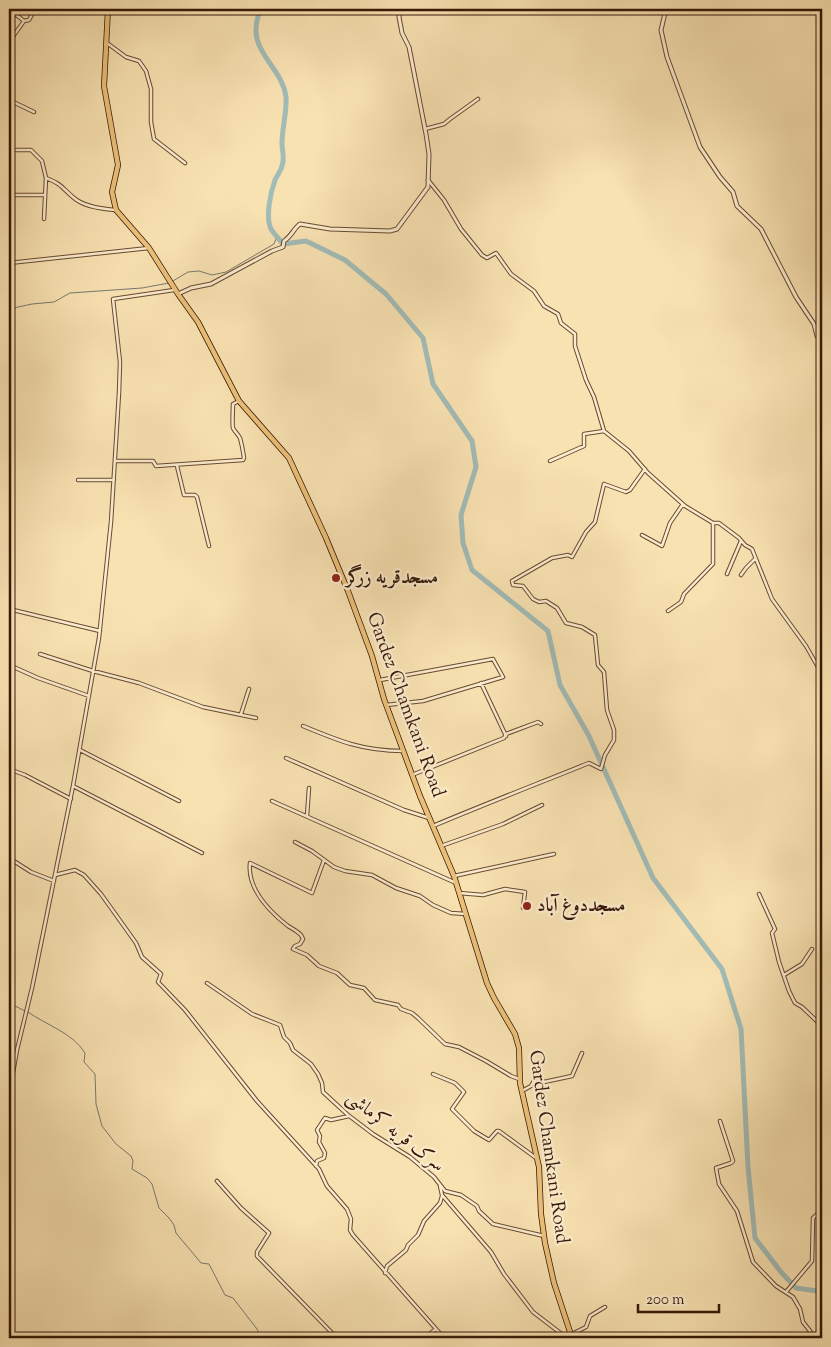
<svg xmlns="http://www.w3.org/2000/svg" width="831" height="1347" viewBox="0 0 831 1347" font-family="'Sorts Mill Goudy',Amiri,serif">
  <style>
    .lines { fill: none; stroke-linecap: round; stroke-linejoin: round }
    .stream { stroke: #777a71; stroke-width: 1 }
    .river { stroke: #a2bcb7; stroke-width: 5 }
    .minor-casing { stroke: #684a32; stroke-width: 4.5 }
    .tertiary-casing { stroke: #684a32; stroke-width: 5 }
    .trunk-casing { stroke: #371707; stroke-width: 6 }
    .minor { stroke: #fbeccd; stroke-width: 2.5 }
    .tertiary { stroke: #fbeccd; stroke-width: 3 }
    .trunk { stroke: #ecc179; stroke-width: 4.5 }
    .poi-dot { fill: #8f2418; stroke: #fbeccd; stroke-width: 2 }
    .labels { text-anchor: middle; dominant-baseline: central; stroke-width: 4.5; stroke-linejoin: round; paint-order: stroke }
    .poi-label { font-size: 19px; font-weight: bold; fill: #371707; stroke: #fbeccd; text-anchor: start }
    .street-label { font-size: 19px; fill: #371707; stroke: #fbeccd }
  </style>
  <rect width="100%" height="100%" fill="#f9e2b2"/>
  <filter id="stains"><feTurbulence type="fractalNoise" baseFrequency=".004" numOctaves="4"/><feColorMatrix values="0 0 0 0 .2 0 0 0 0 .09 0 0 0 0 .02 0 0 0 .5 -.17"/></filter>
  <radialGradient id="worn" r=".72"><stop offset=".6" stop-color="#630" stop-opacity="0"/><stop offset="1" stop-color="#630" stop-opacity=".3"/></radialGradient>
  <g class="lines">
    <!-- stream -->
    <path class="stream" d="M173,281L188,272L199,271L212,275L226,272L274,244L277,236
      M9,309L32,304L54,302L70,293L142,288L169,283
      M9,1003L25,1011
      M28,1012C46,1025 73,1033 85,1053L84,1062L95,1074L96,1104L102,1126L116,1144L131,1156L133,1161L132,1169L147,1178L152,1184L159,1208L169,1218L174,1225L176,1233L201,1263L209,1264L225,1295L233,1298L257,1329L259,1333L258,1338"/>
    <!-- river -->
    <path class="river" d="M261,9C242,50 282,64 286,97C287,112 282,128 282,143C282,151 285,158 282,166C281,171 277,175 275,180C271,191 265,217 271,229C274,234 279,239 283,244L306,241L345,260L386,294L423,338L433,384L472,441L476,467L461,515L463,543L472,570L548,631L560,685L589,736L653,878L722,969L741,1029L748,1167L755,1238L781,1272L796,1288L817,1291L822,1294"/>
    <!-- minor casing -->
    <g class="minor-casing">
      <path id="minor" d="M9,9L24,21
        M9,42L24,21L29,20L35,9
        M107,43L126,57L139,61L146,71L151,89V122L154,139L185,163
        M9,100L34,112
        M425,129L444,124L450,119L478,99
        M9,150H31L42,161L46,178C62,184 62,188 74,198C83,206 103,209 115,210
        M428,180L444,200L461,229L482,255L487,258L496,253L511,274L534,291L544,306L558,314L561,323L575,334V346L586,380L594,397L604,431L629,451L648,473L685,506L713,523H719L739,538L745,545L752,549L772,599L806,646L822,674
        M9,195H44
        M44,219L46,178
        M9,263L149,248
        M115,461H153L156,466L243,460L244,458C243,451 242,445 240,438C238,434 235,432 233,428C232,426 233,406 233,404L239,401
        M550,461L584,446V434L604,431
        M177,466L184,495H195L197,497L209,546
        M78,480H114
        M642,535L662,546L670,523L683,504
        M727,574L741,541
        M741,575L746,568L755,559
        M9,609L100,631
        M668,611L681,602L684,594L713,564V523
        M40,654L93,671L139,683L203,707L256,718
        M9,665L38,678L89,696
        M380,680L493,659L503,677L423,701L386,705
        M481,683L506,736
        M241,714L249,689
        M820,725H822
        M303,726C339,741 363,751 403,751
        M80,750L179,801
        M286,758L404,810L429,818
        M9,769L25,775L71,799
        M412,775L504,738L506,734L538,722L541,724
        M73,786L202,853
        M272,801L456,883
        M307,816L309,788
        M433,826C485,804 537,784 589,763L601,769L605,755L614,740V730L607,710L604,672L598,665L595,635L582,627L566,623L557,608L546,601L539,602L533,599L523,586L513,585L512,581L552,558L568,555L572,557L586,532L595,522L604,484L626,492L630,490L645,469
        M295,842L312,851L334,867L345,871L372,875L396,888L420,896L433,905L451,913L466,914
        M441,846L503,824L542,805
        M9,858L31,872L54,881
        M324,860L312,893L250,863C247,889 269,911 288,926C293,929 297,931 301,935L303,939L300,944L295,946L293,949L307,955L319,966L337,973L350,985L364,988L375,1000L398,1005L401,1009L412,1013L418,1018L445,1044L459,1047L486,1061L511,1076L519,1079
        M55,875L75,870L84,875L101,894L136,943L142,957L161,974L158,982L185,1010L257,1101L319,1169L327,1186L347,1209L351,1219L350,1230L353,1235L444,1338
        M454,876L554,854
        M459,893L483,895L505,889L525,892L523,908
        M759,894L775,929L772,933L779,962L789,991L795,1003L802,1007L822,1026
        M784,975L802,964L812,949
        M207,983L252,1014L280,1025L284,1037L290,1043L293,1050L311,1064L318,1074L322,1083L323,1092L348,1115L373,1134L410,1157L434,1177L445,1191L461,1195L477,1206L479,1211L493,1224L544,1236
        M433,1074L455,1083L464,1092L452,1109L474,1131L489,1140L497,1131H499L536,1158
        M522,1091L531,1086L538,1074L544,1082L572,1076L582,1053
        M9,1095L17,1050L32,988L73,786L99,638L111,522L119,393L120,362L113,299L174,290
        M720,1121L733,1161L731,1163L716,1168L719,1184L737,1211L753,1262L776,1286L793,1297L800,1309L803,1322L810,1331L813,1338
        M316,1166L317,1161L324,1158L325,1153L319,1142L320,1136L317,1130L325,1118L331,1120L349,1116
        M217,1181L241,1208L269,1233L257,1252V1256L337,1338
        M440,1186L442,1195L491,1252L504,1274L533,1312L563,1335L566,1337L586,1327L590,1316L605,1307
        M385,1273L387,1266L406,1250L408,1245L418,1235L424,1221L440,1203L442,1196
        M786,1292L812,1261L813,1218L822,1210
        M424,1338L436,1329
        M821,1338H822"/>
    </g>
    <!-- tertiary casing -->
    <g class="tertiary-casing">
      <path id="tertiary" d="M666,9L661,30L667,57L700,147L720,177L733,192L737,206L761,229L796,297L814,324L817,336L822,340
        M178,294L191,288L211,284L272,251L283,247L284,241C292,236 294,228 300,224L330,229L390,231L397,229L428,187L429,154L426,134L409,47L402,33L399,17L400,9"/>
    </g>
    <!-- trunk casing -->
    <g class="trunk-casing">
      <path id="trunk" d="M108,9L104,86L118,165L112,192L116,210L149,248L178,294L198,322L239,401L289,458L326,538L348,591L372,656L384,699L420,796L454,876L487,983L494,998L515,1034L519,1048L520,1083L539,1167L541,1214L545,1243L554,1283L572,1338"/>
    </g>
    <!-- minor -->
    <use href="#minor" class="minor"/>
    <!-- tertiary -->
    <use href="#tertiary" class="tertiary"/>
    <!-- trunk -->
    <use href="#trunk" class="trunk"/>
  </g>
  <!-- markers -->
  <g class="poi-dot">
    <circle cx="336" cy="578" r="5"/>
    <circle cx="527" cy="906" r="5"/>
  </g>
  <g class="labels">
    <!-- poi labels -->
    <g class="poi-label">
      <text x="346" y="578">مسجدقریه زرگر</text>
      <text x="537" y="906">مسجددوغ آباد</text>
    </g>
    <!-- street labels -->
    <g class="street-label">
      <text transform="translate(405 705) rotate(70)">Gardez Chamkani Road</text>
      <text transform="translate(395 1132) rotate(38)">سرک قریه کرماشی</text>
      <text transform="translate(548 1147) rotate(82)">Gardez Chamkani Road</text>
    </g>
  </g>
  <!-- margin -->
  <rect width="831" height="1347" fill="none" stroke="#f9e2b2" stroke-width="30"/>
  <rect x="10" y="10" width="811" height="1327" fill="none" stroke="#371707" stroke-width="2.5"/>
  <rect x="15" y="15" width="801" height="1317" fill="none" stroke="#371707"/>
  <!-- scale -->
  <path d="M638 1304v8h81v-8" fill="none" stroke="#371707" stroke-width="2.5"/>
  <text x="646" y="1304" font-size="15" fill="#371707" stroke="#fbeccd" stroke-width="4" paint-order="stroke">200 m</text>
  <rect width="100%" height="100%" filter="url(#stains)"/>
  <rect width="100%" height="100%" fill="url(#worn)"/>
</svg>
